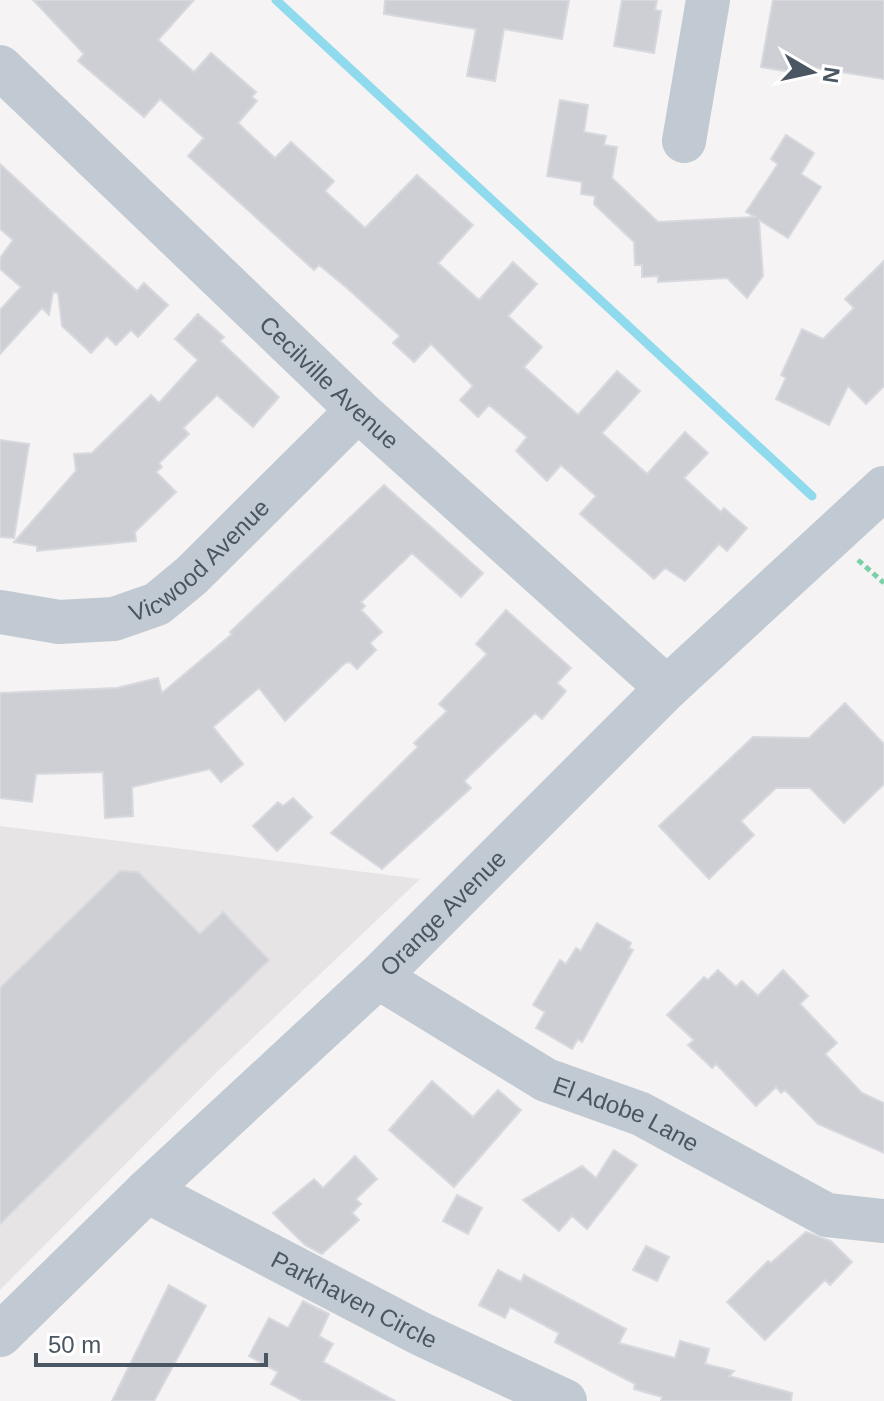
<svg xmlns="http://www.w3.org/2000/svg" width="884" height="1401" viewBox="0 0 884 1401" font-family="Arial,sans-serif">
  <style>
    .education { fill: #e6e4e5 }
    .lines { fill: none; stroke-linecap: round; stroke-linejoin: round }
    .stream { stroke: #90daee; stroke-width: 9 }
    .building { fill: #cdcfd5; stroke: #d7d9de; stroke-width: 2 }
    .path { stroke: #7ad0a6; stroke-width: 5; stroke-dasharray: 6 4; stroke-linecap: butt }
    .minor { stroke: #c1cad2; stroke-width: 44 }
    .labels { text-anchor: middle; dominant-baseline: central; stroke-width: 7; stroke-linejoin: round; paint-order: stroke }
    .street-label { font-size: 24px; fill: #4a5661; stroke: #fff }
  </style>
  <rect width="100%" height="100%" fill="#f5f3f3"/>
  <!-- education -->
  <path class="education" d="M0,826L420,879L217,1072L0,1290Z"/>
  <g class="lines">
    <!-- stream -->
    <path class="stream" d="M276,0L812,496"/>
  </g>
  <!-- building -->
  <path class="building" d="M33,0H194L158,40L194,72L211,53L256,92L252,97L257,101L238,123L275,158L291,142L334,181L325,191L365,228L417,175L473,225L438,263L479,300L513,262L537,284L508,316L542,347L524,367L578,415L617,371L640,391L602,433L647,474L685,432L708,453L684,478L721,512L724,508L747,528L727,551L719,544L685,581L665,568L654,579L580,514L596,496L561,465L547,481L516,451L527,437L489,405L478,417L460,400L473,386L431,344L414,362L393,343L400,336L347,288L319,265L314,270L188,156L204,138L160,99L144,117L78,61L84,54Z
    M385,0H569L562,39L504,29L495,81L467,76L476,29L384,14Z
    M622,0H657L655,10L661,11L654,53L614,46Z
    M773,0H884V79L798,65L797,73L761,67Z
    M560,100L588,105L584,132L606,136L604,145L617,147L612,178L658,222L755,217L746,212L778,164L771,159L786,135L814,153L801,174L821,187L788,238L759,220L763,276L747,298L727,278L658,282V276L642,277V265H635L634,242L594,204L595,196L581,194L582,182L547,176Z
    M0,164L137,291L144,283L168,305L138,337L131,330L116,345L107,336L91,353L62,326L58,293L53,292L49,315L42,308L0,354V310L21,287L0,269V258L13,240L0,229Z
    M884,261V386L866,404L848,386L829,425L776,399L786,378L781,375L802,329L823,339L854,308L845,299Z
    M198,314L224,337L220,341L279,397L253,427L217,395L183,428L189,434L159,463L162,467L156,472L176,492L135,532L136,541L37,551V546L14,542L76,471L74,454L92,453L151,395L159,403L198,360L175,339Z
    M0,440L29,444L14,538L0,537Z
    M384,485L483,573L461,597L412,553L361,602L365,606L361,610L382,632L370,643L376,650L357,669L350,662L345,663L285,721L259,688L213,727L243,764L221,782L210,769L132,787L133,816L105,818L103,772L36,774L32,802L0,798V693L117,688L158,678L162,693L232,634L230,632Z
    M506,610L571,668L557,683L566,691L542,719L535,713L464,781L471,788L382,869L331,833L418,747L414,743L447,711L439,704L487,654L476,644Z
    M845,703L884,744V784L844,823L810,788H776L741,821L754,835L709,879L659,826L753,737L809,738Z
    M293,798L312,817L277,851L253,826L278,802L283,806Z
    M120,871L138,872L200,934L223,912L269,960L0,1224V988Z
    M597,923L631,943L629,948L633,950L582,1042L578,1039L572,1049L536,1028L545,1012L533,1005L560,960L566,964L576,948L581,951Z
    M718,970L736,987L742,981L758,996L783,970L808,996L800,1004L837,1043L825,1054L862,1093L884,1103V1153L818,1124L785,1090L781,1093L776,1087L756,1106L716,1064L712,1068L688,1045L694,1040L667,1015L704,977L708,980Z
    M432,1081L473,1117L498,1090L521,1110L454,1187L389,1130Z
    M614,1150L637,1165L587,1229L572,1216L559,1231L523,1200L582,1166L596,1178Z
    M355,1156L377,1179L356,1199L361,1204L352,1213L359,1220L322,1254L305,1245L273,1213L314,1179L323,1188Z
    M457,1195L482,1208L468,1234L443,1221Z
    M806,1232L831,1241L852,1262L830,1285L825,1280L765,1340L727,1302L768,1261L771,1263Z
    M646,1246L669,1257L657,1281L633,1270Z
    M498,1270L521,1282L524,1275L626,1329L619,1343L675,1358L680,1341L709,1349L705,1364L734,1371L729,1376L792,1393L791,1401H661L662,1397L634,1389L635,1384L555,1342L559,1333L510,1307L505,1318L479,1305Z
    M169,1285L206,1306L154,1401H112Z
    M303,1301L329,1314L319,1336L333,1344L323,1362L395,1401H303L271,1384L278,1372L249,1356L269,1318L288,1328Z"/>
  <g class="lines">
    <!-- path -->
    <path class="path" d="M858,560L884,583"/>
    <!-- minor -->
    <g class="minor">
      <path id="s1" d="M0,67L358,410L667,688"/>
      <path d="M684,141L708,0"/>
      <path id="s2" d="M0,612L59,622L114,619L157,604L191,576L358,410"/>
      <path id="s3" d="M378,977L546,1080L641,1114L827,1215L884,1221"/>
      <path id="s4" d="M147,1191L421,1334L565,1401"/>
      <path id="s5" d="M0,1335L147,1191L378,977L667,688L884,488"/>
    </g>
  </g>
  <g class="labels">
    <!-- street labels -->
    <g class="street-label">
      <text stroke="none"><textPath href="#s1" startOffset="456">Cecilville Avenue</textPath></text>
      <text stroke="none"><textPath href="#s2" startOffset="220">Vicwood Avenue</textPath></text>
      <text stroke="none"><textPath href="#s5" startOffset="612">Orange Avenue</textPath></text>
      <text stroke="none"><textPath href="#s3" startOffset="284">El Adobe Lane</textPath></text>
      <text stroke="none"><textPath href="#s4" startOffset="234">Parkhaven Circle</textPath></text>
    </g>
  </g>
  <!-- north arrow -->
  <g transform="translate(812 72) rotate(99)" stroke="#ffffff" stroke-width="6" paint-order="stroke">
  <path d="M0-6L14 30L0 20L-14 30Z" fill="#4a5661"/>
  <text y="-12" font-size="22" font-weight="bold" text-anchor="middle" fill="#4a5661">N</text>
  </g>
  <!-- scale -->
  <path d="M36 1353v12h230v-12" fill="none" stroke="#4a5661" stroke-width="4"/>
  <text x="48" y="1353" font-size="24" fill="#4a5661" stroke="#ffffff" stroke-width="6" paint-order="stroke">50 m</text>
</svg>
